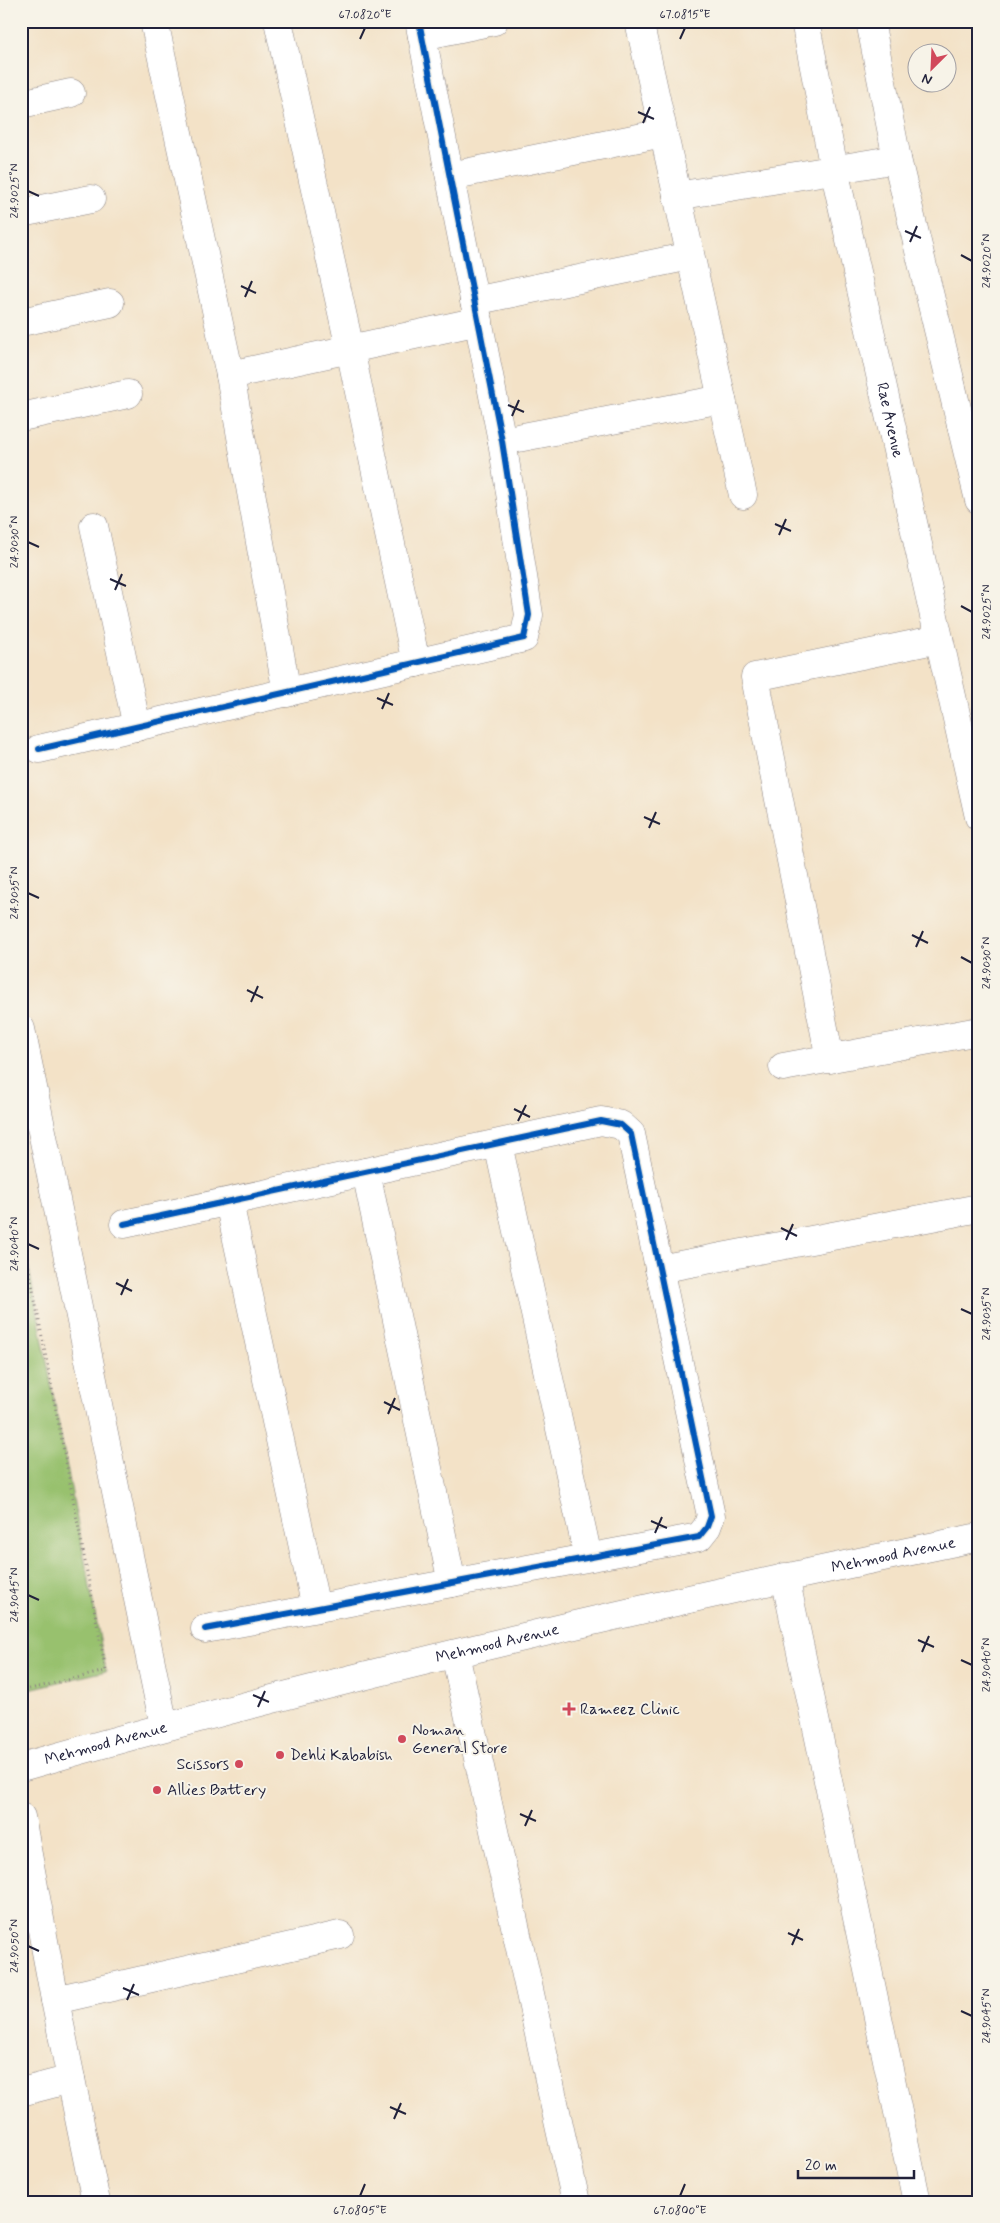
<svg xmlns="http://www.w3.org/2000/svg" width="1000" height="2223" viewBox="0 0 1000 2223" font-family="Mynerve,sans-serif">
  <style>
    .green { fill: #98c16e; stroke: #5d7254 }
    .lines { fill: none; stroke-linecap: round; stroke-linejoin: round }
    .minor-casing { stroke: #8a8281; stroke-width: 29 }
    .path { stroke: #8a8281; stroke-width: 3; stroke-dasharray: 1 4; stroke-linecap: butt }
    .minor { stroke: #fff; stroke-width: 28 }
    .cycleway-casing { stroke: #f7f3e8; stroke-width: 9 }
    .cycleway { stroke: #0057b8; stroke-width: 6 }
    .ticks { fill: none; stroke: #22223b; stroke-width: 2 }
    .poi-dot { fill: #d1495b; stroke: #f7f3e8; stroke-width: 2 }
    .labels { text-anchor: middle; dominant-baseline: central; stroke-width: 4; stroke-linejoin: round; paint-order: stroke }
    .street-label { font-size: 16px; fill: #22223b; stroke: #f7f3e8 }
    .poi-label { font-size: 16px; fill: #22223b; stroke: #f7f3e8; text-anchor: start }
    .neatline { fill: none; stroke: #22223b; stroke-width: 2 }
    .ticks-label { font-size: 12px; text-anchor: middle; fill: #22223b }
  </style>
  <rect width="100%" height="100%" fill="#f7f3e8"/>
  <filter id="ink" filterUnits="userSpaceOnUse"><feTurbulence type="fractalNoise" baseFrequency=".02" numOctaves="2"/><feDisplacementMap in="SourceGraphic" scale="10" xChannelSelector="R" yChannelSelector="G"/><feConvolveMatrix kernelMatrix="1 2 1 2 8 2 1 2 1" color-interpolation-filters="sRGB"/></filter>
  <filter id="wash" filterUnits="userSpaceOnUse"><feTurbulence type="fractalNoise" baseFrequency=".0096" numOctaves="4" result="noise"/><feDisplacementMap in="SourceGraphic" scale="20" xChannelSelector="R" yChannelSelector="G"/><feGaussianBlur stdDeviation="1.12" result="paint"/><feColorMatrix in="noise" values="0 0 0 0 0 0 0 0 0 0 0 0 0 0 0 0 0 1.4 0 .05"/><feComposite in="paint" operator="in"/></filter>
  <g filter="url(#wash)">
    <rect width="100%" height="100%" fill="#f3e2c7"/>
    <!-- green -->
    <path class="green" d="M21,1227L106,1671L21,1691Z"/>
  </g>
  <g filter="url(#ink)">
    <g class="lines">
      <!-- minor casing -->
      <g class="minor-casing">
        <g id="minor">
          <path d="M154,21L230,375L287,693"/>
          <path d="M278,21L350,349L416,663"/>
          <path d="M639,21L743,495"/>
          <path id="s1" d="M805,21L834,169L979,817"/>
          <path d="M870,21L897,159L979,500"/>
          <path d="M422,36L494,21"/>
          <path d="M21,104L71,93"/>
          <path d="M450,176L663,133"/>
          <path d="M677,196L897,159"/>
          <path d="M21,213L91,199"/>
          <path d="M474,301L690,256"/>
          <path d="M21,322L110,303"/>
          <path d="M230,375L479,321"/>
          <path d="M21,417L128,394"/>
          <path d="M502,441L722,399"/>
          <path d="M94,526L137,727"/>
          <path d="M39,749L524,638L529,615L502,441L419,21"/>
          <path d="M21,1029L164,1726"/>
          <path d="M830,1059L755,677L939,639"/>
          <path d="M783,1067L979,1031"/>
          <path d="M498,1144L588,1557"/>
          <path d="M366,1172L452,1583"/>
          <path d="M229,1202L316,1608"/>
          <path d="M124,1224L601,1121L621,1125L631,1134L711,1516L707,1527L699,1537L205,1629"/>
          <path d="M659,1269L979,1208"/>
          <path d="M785,1577L917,2202"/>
          <path d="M455,1654L576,2202"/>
          <path id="s2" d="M21,1767C337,1677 657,1603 979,1537"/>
          <path d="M21,1817L55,2000L96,2202"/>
          <path d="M55,2000L340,1935"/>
          <path d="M21,2092L71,2079"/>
        </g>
      </g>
      <!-- path -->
      <path class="path" d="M21,1227L106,1671L21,1691"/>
      <!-- minor -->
      <use href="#minor" class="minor"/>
      <!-- cycleway casing -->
      <g class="cycleway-casing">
        <path id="cycleway" d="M39,749L524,638L529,615L502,441L419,21
          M124,1224L601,1121L621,1125L631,1134L711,1516L707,1527L699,1537L205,1629"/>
      </g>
      <!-- cycleway -->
      <use href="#cycleway" class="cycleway"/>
    </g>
  </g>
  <!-- ticks -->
  <path class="ticks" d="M360,39L365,28M680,39L685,28M638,112L654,119M643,123L650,107M28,191L39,196M905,231L921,238M910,242L917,226M961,255L972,261M241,286L256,293M245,297L252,281M508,405L524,412M512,416L519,400M775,524L791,531M779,535L786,519M28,542L39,547M110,579L126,586M115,590L122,574M961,606L972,612M377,698L393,705M382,709L389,693M644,817L660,824M649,828L656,812M28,893L39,898M912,935L928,943M916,947L923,931M961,957L972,963M247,990L263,998M251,1002L258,986M514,1109L530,1117M518,1121L526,1105M781,1228L797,1236M786,1240L793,1224M28,1244L39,1249M116,1283L132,1291M121,1295L128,1279M961,1309L972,1314M384,1402L400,1410M388,1414L395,1398M651,1521L667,1528M655,1533L662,1517M28,1595L39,1600M918,1640L934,1647M922,1652L929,1636M961,1660L972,1665M253,1695L269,1702M258,1707L265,1691M520,1814L536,1821M525,1826L532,1810M788,1933L803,1940M792,1945L799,1929M28,1946L39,1951M123,1988L139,1995M127,2000L134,1984M961,2011L972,2016M390,2107L406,2114M394,2119L401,2103M360,2196L365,2184M680,2196L685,2184"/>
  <!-- markers -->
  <g class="poi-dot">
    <path d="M566.5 1701.5h5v5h5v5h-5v5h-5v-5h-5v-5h5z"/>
    <circle cx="402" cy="1739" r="5"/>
    <circle cx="280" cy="1755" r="5"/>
    <circle cx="239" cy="1764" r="5"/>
    <circle cx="157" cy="1790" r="5"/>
  </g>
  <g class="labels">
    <!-- street labels -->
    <g class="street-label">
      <text stroke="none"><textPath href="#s1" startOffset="408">Rae Avenue</textPath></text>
      <text stroke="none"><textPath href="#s2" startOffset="898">Mehmood Avenue</textPath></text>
      <text stroke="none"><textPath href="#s2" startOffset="492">Mehmood Avenue</textPath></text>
      <text stroke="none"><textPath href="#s2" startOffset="88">Mehmood Avenue</textPath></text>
    </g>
    <!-- poi labels -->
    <g class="poi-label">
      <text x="580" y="1709">Rameez Clinic</text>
      <text x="412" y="1730">Noman<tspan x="412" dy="18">General Store</tspan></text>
      <text x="290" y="1755">Dehli Kababish</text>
      <text x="229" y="1764" text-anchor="end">Scissors</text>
      <text x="167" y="1790">Allies Battery</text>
    </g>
  </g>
  <!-- margin -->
  <rect width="1000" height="2223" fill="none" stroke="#f7f3e8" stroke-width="55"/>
  <!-- north arrow -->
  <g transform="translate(932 68) rotate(204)"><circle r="24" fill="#f7f3e8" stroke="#a29fa3"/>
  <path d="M0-4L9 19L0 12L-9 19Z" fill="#d1495b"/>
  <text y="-8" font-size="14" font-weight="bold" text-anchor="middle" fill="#22223b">N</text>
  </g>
  <!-- scale -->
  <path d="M798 2170v8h116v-8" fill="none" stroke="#22223b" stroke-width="2.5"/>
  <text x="805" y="2170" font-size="15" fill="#22223b" stroke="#f7f3e8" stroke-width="4" paint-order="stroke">20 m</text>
  <rect x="28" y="28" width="944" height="2168" class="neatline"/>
  <g class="ticks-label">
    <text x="365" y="18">67.0820°E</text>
    <text x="685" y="18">67.0815°E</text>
    <text transform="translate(14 191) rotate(-90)" y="4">24.9025°N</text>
    <text transform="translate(986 261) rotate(-90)" y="4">24.9020°N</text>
    <text transform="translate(14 542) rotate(-90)" y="4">24.9030°N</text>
    <text transform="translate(986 612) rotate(-90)" y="4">24.9025°N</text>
    <text transform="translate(14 893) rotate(-90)" y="4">24.9035°N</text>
    <text transform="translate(986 963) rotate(-90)" y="4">24.9030°N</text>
    <text transform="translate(14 1244) rotate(-90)" y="4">24.9040°N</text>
    <text transform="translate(986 1314) rotate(-90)" y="4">24.9035°N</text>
    <text transform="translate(14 1595) rotate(-90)" y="4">24.9045°N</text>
    <text transform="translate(986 1665) rotate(-90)" y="4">24.9040°N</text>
    <text transform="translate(14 1946) rotate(-90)" y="4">24.9050°N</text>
    <text transform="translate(986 2016) rotate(-90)" y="4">24.9045°N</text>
    <text x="360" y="2214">67.0805°E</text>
    <text x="680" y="2214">67.0800°E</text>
  </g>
</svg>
